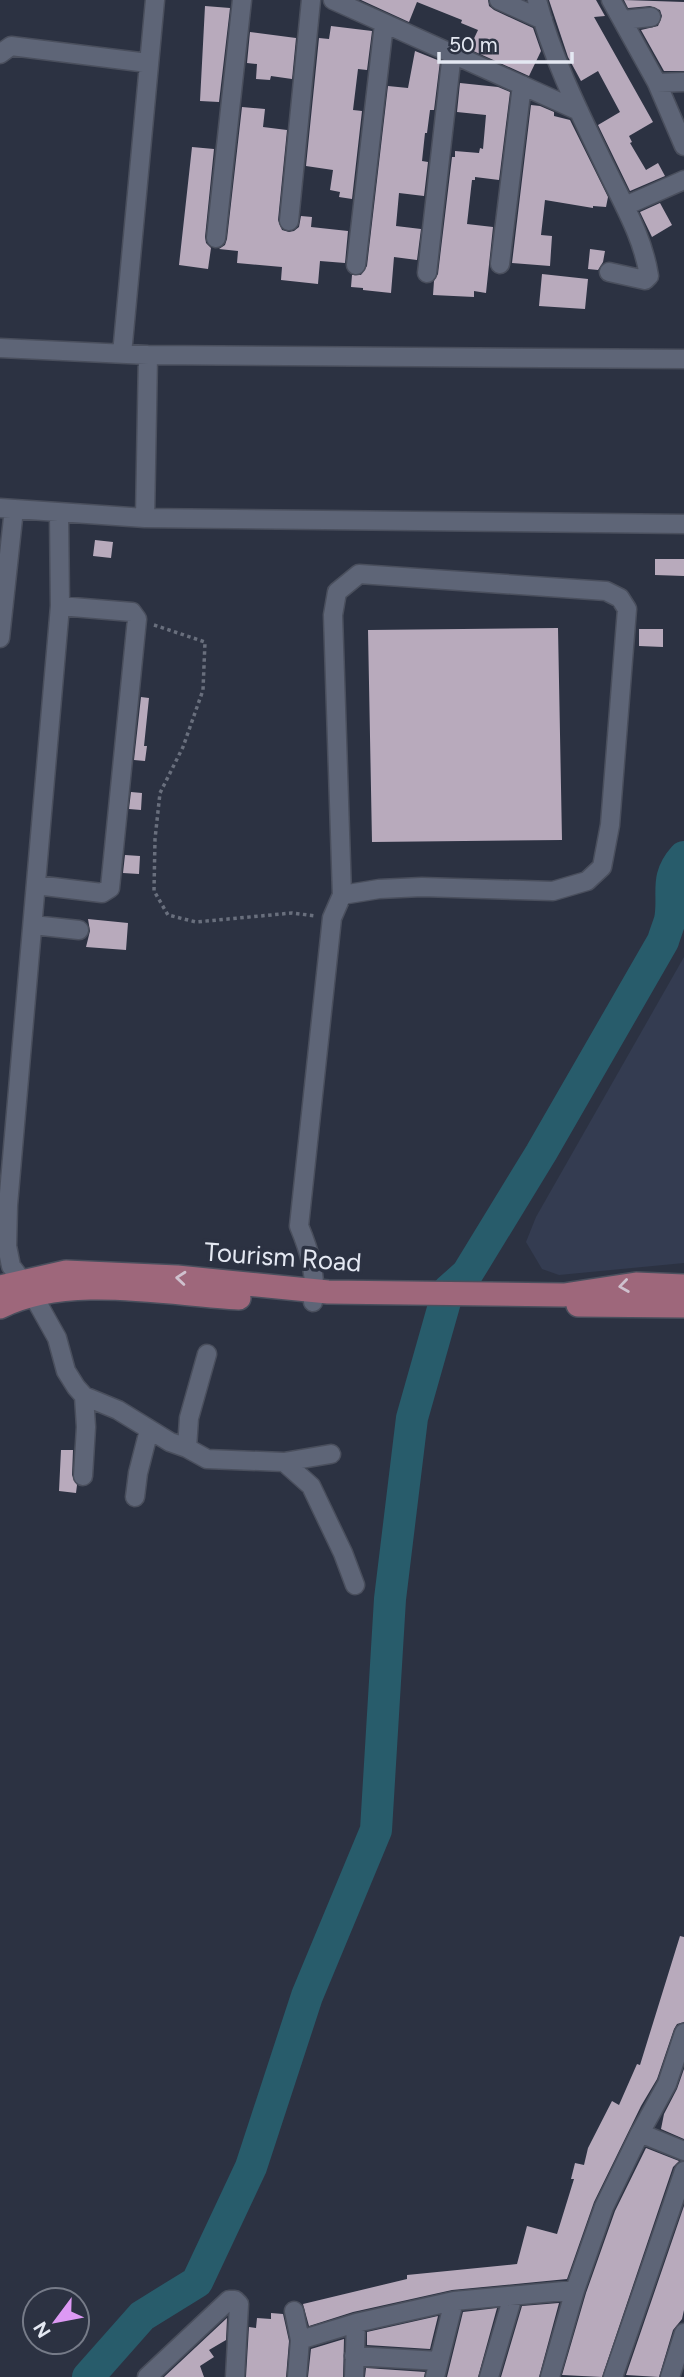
<svg xmlns="http://www.w3.org/2000/svg" width="684" height="2377" viewBox="0 0 684 2377" font-family="Figtree,sans-serif">
  <style>
    .built { fill: #343c51 }
    .lines { fill: none; stroke-linecap: round; stroke-linejoin: round }
    .river { stroke: #285c6b; stroke-width: 32 }
    .building { fill: #b8aabc }
    .minor-casing { stroke: #4a4f5d; stroke-width: 21 }
    .major-casing { stroke: #4a4f5d; stroke-width: 26 }
    .path { stroke: #696f7d; stroke-width: 3.5; stroke-dasharray: 3.5 3.5; stroke-linecap: butt }
    .minor { stroke: #5e6577; stroke-width: 18 }
    .major { stroke: #9e677b; stroke-width: 23 }
    .oneway { stroke: #cfc1ce }
    .labels { text-anchor: middle; dominant-baseline: central; stroke-width: 7; stroke-linejoin: round; paint-order: stroke }
    .street-label { font-size: 26px; fill: #e4e8f2; stroke: #2c3242 }
  </style>
  <rect width="100%" height="100%" fill="#2c3242"/>
  <!-- built -->
  <path class="built" d="M684,957V1263L559,1275L542,1269L526,1242L536,1217Z"/>
  <g class="lines">
    <!-- river -->
    <path class="river" d="M88,2377L142,2316L197,2282L251,2167L307,1996L376,1830L390,1599L412,1418L448,1291L467,1274L541,1153L663,941C665,934 668,927 670,920C675,894 664,879 684,857"/>
  </g>
  <!-- building -->
  <path class="building" d="M361,0H488L489,6L494,10L533,28L541,51L529,76L469,49L478,30L461,23L462,20L417,2L409,22Z
    M549,0H596L605,16L594,17L653,122L629,136L632,142L630,143L646,170L658,163L665,176L630,191L598,125L620,112L598,71L581,81L568,57Z
    M624,0L684,2V71H664L641,30L658,26L662,16L660,10L650,6L628,8Z
    M205,6L230,8L219,102L200,101Z
    M331,26L372,31L367,70L358,69L353,110L362,111L352,199L339,197L340,192L330,190L333,170L306,166L319,38L329,39Z
    M250,32L296,38L292,79L271,76L270,80L256,79L257,64L247,63Z
    M415,51L440,61L434,110H430L427,133H425L422,161L428,162L424,196L399,193L396,226L421,229L417,260L394,257L391,293L363,290V288L351,287L352,275H361L367,266L388,86L408,88Z
    M460,83L498,87L510,92L499,180L475,177V180H472L467,224L493,227L486,293L474,291V297L433,295L434,281L438,274L452,157H455V151L479,153L480,148L483,149L486,115L457,112Z
    M531,105L540,106L554,112V116L570,120L608,197L606,207L593,206V208L545,200L541,235L552,236L550,266L512,263Z
    M242,107L265,109L263,127L287,130L278,220L282,230L289,232L294,231L299,227L301,216L312,217L311,227L348,231L345,263L320,261L318,284L281,280L282,267L237,263L238,251L219,249L225,245L227,239Z
    M192,147L214,149L205,237L206,243L211,248L208,269L179,265Z
    M660,203L672,225L652,237L640,212Z
    M590,249L605,251L603,262L598,270L588,269Z
    M542,274L588,279L585,309L539,306Z
    M95,540L113,542L111,558L93,556Z
    M655,559H684V576L655,575Z
    M558,628L562,840L372,842L368,630Z
    M639,629H663V647L639,646Z
    M141,697L149,698L144,746H147L145,761L134,760Z
    M131,792L142,793L141,810L129,809Z
    M125,855L140,856L139,874L123,873Z
    M88,919L128,923L126,950L86,947L90,931Z
    M61,1450H73L72,1475L77,1485L76,1493L59,1491Z
    M680,1936L684,1937V2022L677,2024L674,2029L657,2079L641,2106L594,2202L567,2279L452,2290L353,2312L309,2326L303,2304L407,2279V2275L517,2264L527,2226L557,2234L574,2179H571L575,2163L584,2165L588,2148L612,2101L619,2105L637,2064L640,2065Z
    M684,2069V2139L661,2129L664,2114L677,2089Z
    M646,2148L679,2161L673,2167L602,2377L562,2375L586,2293L615,2211Z
    M684,2206V2310L682,2319L673,2330L659,2377L626,2375Z
    M559,2303L539,2377H501L522,2306Z
    M497,2308L478,2377H447L463,2312Z
    M271,2313L283,2314L289,2341L286,2377H246L249,2327L256,2328L257,2318L271,2319Z
    M438,2316L430,2349L367,2345V2332Z
    M227,2318L226,2340L209,2350L214,2357L200,2366L204,2377H164Z
    M344,2339L343,2377H308L311,2349Z
    M366,2368L425,2372L424,2377H365Z"/>
  <g class="lines">
    <!-- minor casing -->
    <g class="minor-casing">
      <path id="minor" d="M333,0L579,111
        M499,0L543,20
        M537,0C552,58 580,114 606,168C623,204 643,237 649,276L645,280L609,272
        M611,0L657,83L684,146
        M623,20L651,17
        M0,54L11,46L148,63
        M657,83L684,82
        M625,206L684,180
        M289,221L311,0
        M216,238L242,0
        M500,264L522,85
        M356,265L384,24
        M427,273L452,53
        M0,348L148,355L684,359
        M122,354L155,0
        M0,508L145,518L684,524
        M59,513L60,606L8,1205L7,1246L11,1266L33,1295L57,1338L66,1371L76,1387L84,1396L118,1410L170,1442L187,1448
        M145,518L148,355
        M0,638L14,509
        M36,885L102,893L110,888L137,619L132,612L60,606
        M33,925L79,930
        M313,1302C317,1275 309,1250 299,1226L332,918L342,895L379,889L422,887L553,891L587,881L602,867L610,825L627,609L620,598L606,591L359,574L337,592L333,615L342,895
        M207,1354L189,1418L187,1448L207,1459L284,1462L311,1486L343,1553L355,1585
        M284,1462L331,1454
        M83,1476L86,1427L84,1396
        M135,1497L138,1473L149,1430
        M640,2133L684,2151
        M294,2311L300,2340L297,2377
        M300,2340L356,2323L454,2301L575,2290
        M354,2356L439,2361
        M147,2377L229,2300H235L239,2304L235,2377
        M354,2377L356,2323
        M435,2377L454,2301
        M489,2377L513,2296
        M550,2377L575,2290L604,2207L640,2133L667,2084L684,2033
        M613,2377L684,2171
        M670,2377L684,2333"/>
    </g>
    <!-- major casing -->
    <g class="major-casing">
      <path id="major" d="M0,1287L66,1272L177,1277L328,1292L564,1295L636,1284L684,1286
        M578,1305L684,1306
        M0,1307C68,1273 166,1294 239,1298"/>
    </g>
    <!-- path -->
    <path class="path" d="M154,625L205,642L203,690L183,747L160,793L155,839L154,891L168,915L196,922L292,913L316,916"/>
    <!-- minor -->
    <use href="#minor" class="minor"/>
    <!-- major -->
    <use href="#major" class="major"/>
  </g>
  <!-- one-way arrows -->
  <defs><path id="oneway-chevron" d="M-2-3.5L2.5 0L-2 3.5" fill="none" stroke-width="1.6" stroke-linecap="round" stroke-linejoin="round" transform="scale(1.75)"/></defs>
  <g class="oneway">
    <use href="#oneway-chevron" transform="translate(181 1278) rotate(-175)"/>
    <use href="#oneway-chevron" transform="translate(624 1286) rotate(172)"/>
  </g>
  <g class="labels">
    <!-- street labels -->
    <g class="street-label">
      <text transform="translate(283 1257) rotate(4)">Tourism Road</text>
    </g>
  </g>
  <!-- north arrow -->
  <g transform="translate(56 2321) rotate(238)"><circle r="33" fill="#2c3242" stroke="#767b88" stroke-width="2"/>
  <path d="M0-5L12 26L0 18L-12 26Z" fill="#dd99f4"/>
  <text y="-10" font-size="19" font-weight="bold" text-anchor="middle" fill="#e4e8f2">N</text>
  </g>
  <!-- scale -->
  <path d="M439 52v10h133v-10" fill="none" stroke="#e4e8f2" stroke-width="3.5"/>
  <text x="449" y="52" font-size="21" fill="#e4e8f2" stroke="#2c3242" stroke-width="5" paint-order="stroke">50 m</text>
</svg>
